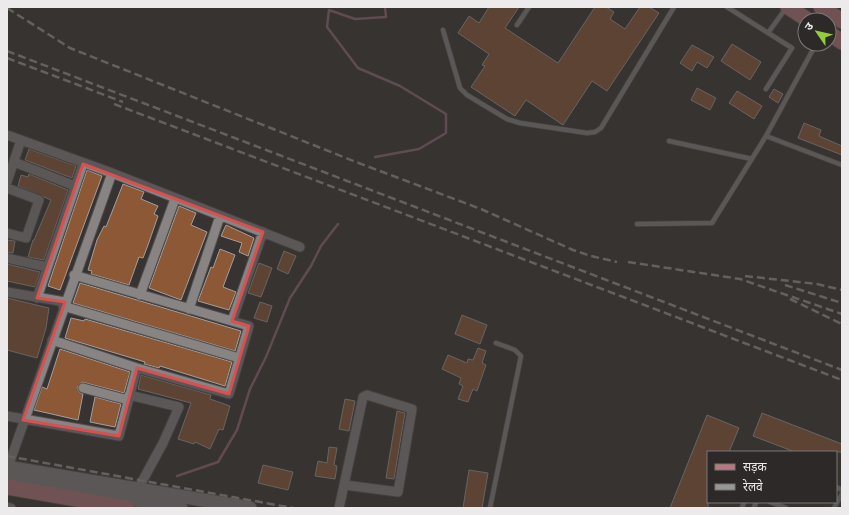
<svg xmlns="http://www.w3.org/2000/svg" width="849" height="515" viewBox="0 0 849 515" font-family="'Exo 2','Noto Sans Devanagari',sans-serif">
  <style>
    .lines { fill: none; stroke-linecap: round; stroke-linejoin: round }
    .stream { stroke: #906879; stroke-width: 2.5 }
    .building { fill: #8d5836; stroke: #a29f9e }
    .service-casing { stroke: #535150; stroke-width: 6 }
    .minor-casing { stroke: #535150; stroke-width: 11 }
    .secondary-casing { stroke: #535150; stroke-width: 15 }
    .primary-casing { stroke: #535150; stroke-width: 17 }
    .service { stroke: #878483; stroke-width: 4.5 }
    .minor { stroke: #878483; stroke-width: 9 }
    .secondary { stroke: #878483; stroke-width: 13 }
    .primary { stroke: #b9787f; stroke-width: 15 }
    .rail { stroke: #999796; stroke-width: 2.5; stroke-dasharray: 8 4; stroke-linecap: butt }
    .marked { fill: none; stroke: #da4f4f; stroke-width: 3; stroke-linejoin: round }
  </style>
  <rect width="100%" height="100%" fill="#363332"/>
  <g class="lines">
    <!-- stream -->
    <path class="stream" d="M375,157L419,149L446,133V114L400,86L358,68L327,27L329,10L355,19L386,17L385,7
      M177,476L218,462L237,430L250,389L266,357L290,298L311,266L321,246L338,224"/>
  </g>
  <!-- building -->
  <path class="building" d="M489,7H519L505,28L558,63L595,7H606L614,12L610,19L625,29L640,7H649L659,13L607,91L592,81L563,125L526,100L515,116L471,87L485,66L482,65L489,54L458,33L469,16L479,23Z
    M732,44L761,62L750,80L721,61Z
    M692,45L714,57L707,68L697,62L692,71L680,63Z
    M697,88L716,98L710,110L691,100Z
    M774,89L783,94L778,103L769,97Z
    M737,91L762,106L754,119L729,103Z
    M804,123L821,130L819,136L842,146V155L798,138Z
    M29,149L76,166L72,178L25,160Z
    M87,170L102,176L60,290L48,286Z
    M29,174L68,190L44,260L28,257L33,240H34L51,200L18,186L21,175L28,177Z
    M123,184L144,192L141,199L158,206L154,214L158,216L148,245L143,258L139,257L129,285L91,274L92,271L88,270L97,240L104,226L106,227Z
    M179,206L196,213L191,225L207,232L181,300L149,288Z
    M226,225L254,238L248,256L239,252L242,243L221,236Z
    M7,240L15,241L13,253L7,252Z
    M220,249L235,255L223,287L236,292L229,310L198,301L211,267L213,268Z
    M284,251L296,256L288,274L277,269Z
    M259,263L272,268L261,297L248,293Z
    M7,264L40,272L35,287L7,281Z
    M80,283L241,331L235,351L73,303Z
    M7,298L49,308L46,328L37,358L7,350Z
    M260,302L272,306L267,322L254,318Z
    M462,315L487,325L480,344L455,334Z
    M71,318L84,321L85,319L232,362L225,386L160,366L159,368L144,364L145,362L65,338Z
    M478,348L486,351L482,363L486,365L477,391L473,389L468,402L458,399L463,386L459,384L461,378L442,369L448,355L467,363L468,359L473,360Z
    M60,349L130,372L124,393L82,382L77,387L79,392L83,394L78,420L34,410L42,387L47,389Z
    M141,375L211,395L210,399L230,406L223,430L219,429L210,449L195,442L194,444L178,439L191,403L138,389Z
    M95,397L121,404L115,427L90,422Z
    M345,399L355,401L349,431L339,429Z
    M397,411L405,413L394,479L386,478Z
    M762,413L842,444V452H795L753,436Z
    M707,415L739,428L729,452H708V508H670Z
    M329,447L337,448L334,465L337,466L335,479L315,476L318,461L327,463Z
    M263,465L293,472L288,490L258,483Z
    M469,470L488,473L482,508H463Z"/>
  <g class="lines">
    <!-- service casing -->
    <g class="service-casing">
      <path id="service" d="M727,7L792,48L766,89
        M517,25L529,7
        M443,30L460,88L467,95L507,119L520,123L587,133L595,132L601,128L674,7
        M768,33L786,8
        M766,136L842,165
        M669,141L752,159
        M637,224L712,223L766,136L816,44
        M836,487L842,490
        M770,502L786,508
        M490,508L521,356L515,350L496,343
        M742,508L744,502
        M754,508L756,502
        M834,508L842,494"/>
    </g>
    <!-- minor casing -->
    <g class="minor-casing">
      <path id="minor" d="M7,135L112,173L300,247
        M14,162L75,186
        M7,182L21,140
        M7,188L39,200L26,238L7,233
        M7,258L47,267
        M7,292L65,302
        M140,295L175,199
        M37,298L83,164
        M63,306L239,358
        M189,309L220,216
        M232,321L263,232
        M52,340L137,368L229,394L249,326L74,275
        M83,388L128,400
        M129,395L179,407L163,443L138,489
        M7,416L119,436L137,368
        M8,467L112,173
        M7,507L11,508
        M339,508L363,397L367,395L412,409L398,492L345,485"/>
    </g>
    <!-- secondary casing -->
    <g class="secondary-casing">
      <path id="secondary" d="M7,467L250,508
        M7,477L181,508"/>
    </g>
    <!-- primary casing -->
    <g class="primary-casing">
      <path id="primary" d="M788,7L808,20
        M821,7L842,21
        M829,33L842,42
        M7,487L127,508"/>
    </g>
    <!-- service -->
    <use href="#service" class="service"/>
    <!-- minor -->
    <use href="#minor" class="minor"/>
    <!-- secondary -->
    <use href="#secondary" class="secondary"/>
    <!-- primary -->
    <use href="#primary" class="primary"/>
    <!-- rail -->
    <path class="rail" d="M7,8L70,48L356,162L481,209L573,250L591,256L617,262
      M7,51L842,370
      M7,58L123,102
      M114,104L842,380
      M628,262L740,279L842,314
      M745,276L817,284L842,290
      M785,285L842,303
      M790,299L842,324
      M7,456L293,508"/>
  </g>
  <!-- marked area -->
  <path d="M0 0H849V515H0ZM83,164L263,232L232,321L249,326L229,394L137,368L119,436L23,420L65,302L37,298Z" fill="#363332" fill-opacity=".55" fill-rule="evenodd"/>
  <path class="marked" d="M83,164L263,232L232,321L249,326L229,394L137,368L119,436L23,420L65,302L37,298Z"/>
  <!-- border -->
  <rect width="849" height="515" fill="none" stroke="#eceaea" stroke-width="16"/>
  <!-- legend -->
  <rect x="707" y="451" width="130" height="52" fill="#2c2928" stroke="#797676"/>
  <rect x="715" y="464" width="20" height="6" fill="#b9787f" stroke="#797676"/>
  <text x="743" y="471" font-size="12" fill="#eceaea">सड़क</text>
  <rect x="715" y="484" width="20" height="6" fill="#999796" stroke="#797676"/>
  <text x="743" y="491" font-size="12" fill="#eceaea">रेलवे</text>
  <!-- north arrow -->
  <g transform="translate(817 32) rotate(304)"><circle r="19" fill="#2c2928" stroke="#797676"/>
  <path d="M0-3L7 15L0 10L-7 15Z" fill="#92cd3e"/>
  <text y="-6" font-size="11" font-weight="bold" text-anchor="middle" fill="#eceaea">उ</text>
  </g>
</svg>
